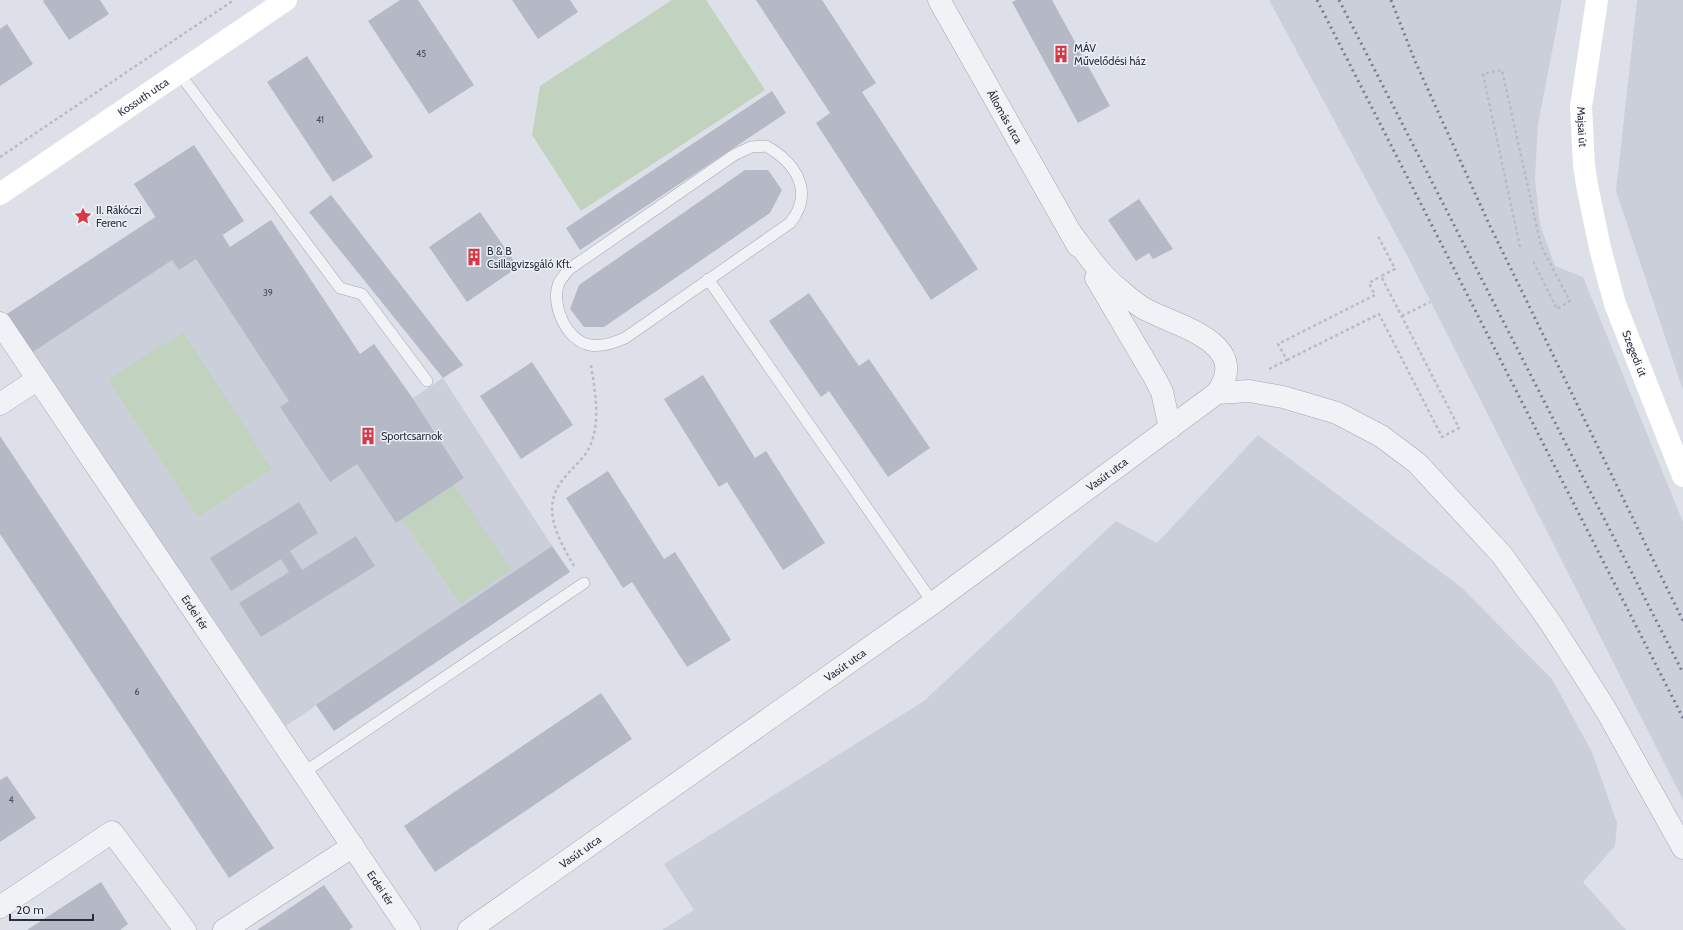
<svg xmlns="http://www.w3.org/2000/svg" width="1683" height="930" viewBox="0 0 1683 930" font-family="Cabin,sans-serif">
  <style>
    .built { fill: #cbcfda }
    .green { fill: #c1d2be }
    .building { fill: #b4b9c5 }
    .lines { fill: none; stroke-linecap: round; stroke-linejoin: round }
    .lane-casing { stroke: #a2a7b2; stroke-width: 12 }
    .street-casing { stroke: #a2a7b2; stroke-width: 23 }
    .path { stroke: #b7bbc3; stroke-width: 2.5; stroke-dasharray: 3 3; stroke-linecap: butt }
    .lane { stroke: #f0f2f6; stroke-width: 11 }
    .street { stroke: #f0f2f6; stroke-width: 22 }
    .secondary { stroke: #fff; stroke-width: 22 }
    .rail { stroke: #767e92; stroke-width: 3; stroke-dasharray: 2 4; stroke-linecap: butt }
    .labels { text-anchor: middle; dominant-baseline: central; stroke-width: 3; stroke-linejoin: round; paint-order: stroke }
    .number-label { font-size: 9px; fill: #4a5060 }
    .poi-label { font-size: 11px; fill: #262d3f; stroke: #ecf0f6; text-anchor: start }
    .street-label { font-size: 11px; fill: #262d3f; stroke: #ecf0f6 }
  </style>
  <rect width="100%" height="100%" fill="#dde0e8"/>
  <!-- built -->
  <path class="built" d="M1269,0H1562L1538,124L1535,179L1540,225L1555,266L1583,277L1683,522V800L1409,259Z
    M1637,0H1683V390L1616,191Z
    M194,145L244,221L223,235L230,247L271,220L360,354L374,344L413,398L443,378L552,546L286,726L7,314L155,217L134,184Z
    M1258,435L1461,587L1552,679L1592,752L1617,823L1615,846L1583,882L1626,930H662L694,910L664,864L924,701L1116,521L1157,543Z"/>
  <!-- green -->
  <path class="green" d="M672,0H706L765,90L581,211L532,135L540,86Z
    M183,332L272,469L198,517L108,380Z
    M453,484L511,570L460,604L402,519Z"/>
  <!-- building -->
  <path class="building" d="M44,0H100L109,14L69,40L43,1Z
    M400,0H418L474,85L429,114L368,21Z
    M512,0H570L578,12L538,39Z
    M756,0H822L876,83L862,92L978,269L931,300L816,123L830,113Z
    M1016,0H1052L1110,106L1078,123L1012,2Z
    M7,24L33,64L0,86V29Z
    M307,56L373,157L333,182L267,82Z
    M772,91L786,113L580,250L566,228Z
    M194,145L244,221L222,235L230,247L271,220L360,354L374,344L413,399L464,478L396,523L357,464L330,482L280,407L289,401L196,259L179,270L172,260L33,352L7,314L156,217L134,184Z
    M745,170H768L782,190L770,213L604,327H584L570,309L579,285Z
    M331,195L463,365L443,378L309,212Z
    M1139,199L1173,249L1153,259L1149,253L1136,261L1108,220Z
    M480,212L518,267L467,302L429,247Z
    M809,293L859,366L869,359L930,448L888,477L829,391L821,397L769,321Z
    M532,362L573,425L521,459L480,396Z
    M703,375L755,458L766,451L825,543L783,570L727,482L719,487L664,399Z
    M0,436L274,848L229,878L0,534Z
    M608,471L664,559L675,552L731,640L687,667L632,582L623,588L566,498Z
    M299,502L318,533L290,551L302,570L356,536L375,566L261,637L239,603L289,572L281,559L231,591L210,558Z
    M552,546L570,572L334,731L316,705Z
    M601,693L632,739L435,872L404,826Z
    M7,776L36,818L0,842V780Z
    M101,882L128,924L120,930H27Z
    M324,885L353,927L349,930H257Z"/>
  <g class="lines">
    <!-- lane casing -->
    <g class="lane-casing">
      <path id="lane" d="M179,73L340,288L362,294L427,381
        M766,146C796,163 815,192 790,223L625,338C614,343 602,347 590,345C566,341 550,303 559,283C561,278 566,274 568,270L734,155L751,147Z
        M708,279L933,603
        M303,773L584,583"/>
    </g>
    <!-- street casing -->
    <g class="street-casing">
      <g id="street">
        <path id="s1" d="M939,0L1078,246"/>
        <path d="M1096,278L1156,380L1162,392L1170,428"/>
        <path id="s2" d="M0,323L409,930"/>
        <path d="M1217,393L1249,391L1283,397L1337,413L1381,436L1417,463L1502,555L1550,622L1606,710L1683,848"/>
        <path d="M0,404L38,379"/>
        <path d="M0,907L112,832L185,930"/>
        <path d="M224,930L353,846"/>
        <path id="s3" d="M469,930L933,603L1217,393C1253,342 1175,326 1143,308C1135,303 1128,297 1121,291C1101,276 1086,253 1071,233"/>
      </g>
    </g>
    <!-- path -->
    <path class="path" d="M0,157L234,0
      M1520,247L1483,74L1502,70L1541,246L1570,301L1557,309L1533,261
      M1402,316L1430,302
      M1287,360L1379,314L1442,437L1459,428L1381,276L1395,269L1378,236
      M1269,369L1287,360L1278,344L1375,295L1369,283L1381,276
      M574,566C559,540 541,510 561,482C570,469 583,461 590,446C601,420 595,392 591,365"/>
    <!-- lane -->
    <use href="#lane" class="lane"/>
    <!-- street -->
    <use href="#street" class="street"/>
    <!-- secondary -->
    <g class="secondary">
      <path id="s4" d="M1597,0L1581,107L1584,165L1587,185L1600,248L1615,304L1683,476"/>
      <path id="s5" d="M0,194L286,0"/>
    </g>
    <!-- rail -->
    <path class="rail" d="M1317,0L1683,718
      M1339,0L1683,673
      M1391,0L1415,61L1489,224L1683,621"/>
  </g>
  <!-- icons -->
  <defs>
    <g id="building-bare" transform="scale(1.38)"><path d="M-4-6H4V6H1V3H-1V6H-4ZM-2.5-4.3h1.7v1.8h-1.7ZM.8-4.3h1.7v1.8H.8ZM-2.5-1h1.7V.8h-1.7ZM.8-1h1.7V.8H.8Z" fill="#d63944" stroke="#ecf0f6" stroke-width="2.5" paint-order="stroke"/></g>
    <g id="sight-bare" transform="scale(1.38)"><path d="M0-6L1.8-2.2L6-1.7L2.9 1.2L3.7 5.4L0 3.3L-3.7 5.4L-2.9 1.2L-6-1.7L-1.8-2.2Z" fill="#d63944" stroke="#ecf0f6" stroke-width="2.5" paint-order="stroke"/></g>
  </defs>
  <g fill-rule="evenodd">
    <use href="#building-bare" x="1061" y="54"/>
    <use href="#sight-bare" x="83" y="216"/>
    <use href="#building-bare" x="474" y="257"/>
    <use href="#building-bare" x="368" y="436"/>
  </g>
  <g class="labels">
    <!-- number labels -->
    <g class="number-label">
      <text x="421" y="53">45</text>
      <text x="320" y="119">41</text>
      <text x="268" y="292">39</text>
      <text x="137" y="691">6</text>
      <text x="11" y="799">4</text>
    </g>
    <!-- poi labels -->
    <g class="poi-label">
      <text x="1074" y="48">MÁV<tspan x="1074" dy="13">Művelődési ház</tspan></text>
      <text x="96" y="210">II. Rákóczi<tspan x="96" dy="13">Ferenc</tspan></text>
      <text x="487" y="251">B &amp; B<tspan x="487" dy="13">Csillagvizsgáló Kft.</tspan></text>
      <text x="381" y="436">Sportcsarnok</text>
    </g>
    <!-- street labels -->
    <g class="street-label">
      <text stroke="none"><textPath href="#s5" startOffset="173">Kossuth utca</textPath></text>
      <text stroke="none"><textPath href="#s1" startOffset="134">Állomás utca</textPath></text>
      <text stroke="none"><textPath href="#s4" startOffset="128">Majsai út</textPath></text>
      <text stroke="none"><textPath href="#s4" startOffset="362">Szegedi út</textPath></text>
      <text stroke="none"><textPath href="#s3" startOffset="784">Vasút utca</textPath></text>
      <text stroke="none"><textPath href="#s2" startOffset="349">Erdei tér</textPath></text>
      <text stroke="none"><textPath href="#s3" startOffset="460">Vasút utca</textPath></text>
      <text stroke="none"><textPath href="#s3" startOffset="136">Vasút utca</textPath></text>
      <text stroke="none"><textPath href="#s2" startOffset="681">Erdei tér</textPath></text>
    </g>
  </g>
  <!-- scale -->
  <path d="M10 914v6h83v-6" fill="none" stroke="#262d3f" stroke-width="2"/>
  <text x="16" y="914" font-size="12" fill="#262d3f" stroke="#ecf0f6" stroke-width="3" paint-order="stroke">20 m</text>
</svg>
